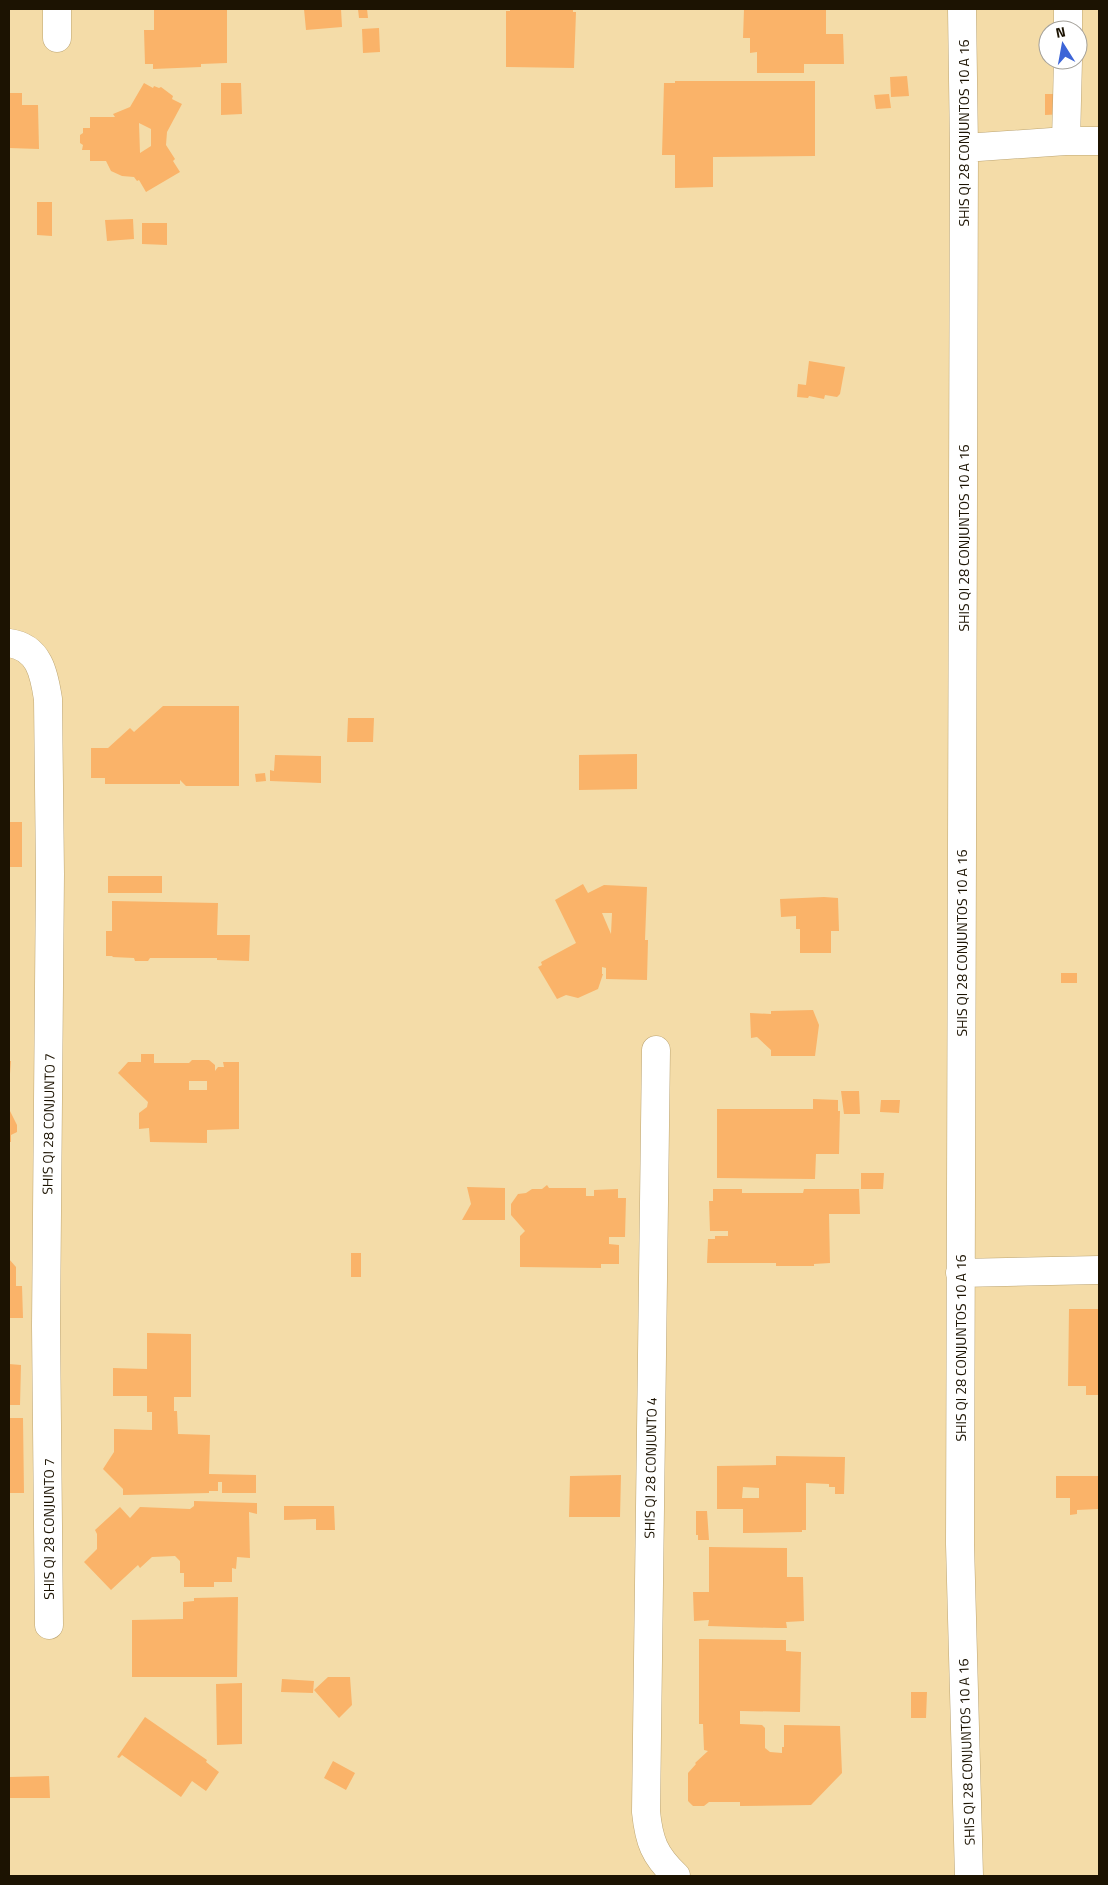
<svg xmlns="http://www.w3.org/2000/svg" width="1108" height="1885" viewBox="0 0 1108 1885" font-family="'Titillium Web',sans-serif">
  <style>
    .building { fill: #fab369; fill-rule: evenodd }
    .lines { fill: none; stroke-linecap: round; stroke-linejoin: round }
    .minor-casing { stroke: #bca573; stroke-width: 29 }
    .minor { stroke: #fff; stroke-width: 28 }
    .labels { text-anchor: middle; dominant-baseline: central; stroke-width: 4.5; stroke-linejoin: round; paint-order: stroke }
    .street-label { font-size: 14px; fill: #1c1302; stroke: #fff }
  </style>
  <rect width="100%" height="100%" fill="#f4dca8"/>
  <!-- building -->
  <path class="building" d="M154,9H227V63L201,64V67L153,69V64H145L144,30H154Z
    M304,9H341L342,27L306,30Z
    M358,9H367L368,18H359Z
    M510,9H573V12H576L574,68L506,67V11H510Z
    M744,9H826V34H843L844,64H804V73H757V52L750,53V38H743Z
    M379,28L380,52L363,53L362,29Z
    M907,76L909,96L891,97L890,77Z
    M675,81H815V156L713,157V187L675,188V155H662L664,83H675Z
    M144,83L153,88L154,86L159,88L161,87L173,96L172,99L182,104L167,132L166,145L175,159L173,161L180,172L146,192L139,180L137,181L134,177L122,176L111,171L106,161H90V150H82L83,145L80,143V135L83,133V128H90V117H115L113,114L130,107ZM139,123L151,129V146L140,153Z
    M221,83H241L242,114L221,115Z
    M9,93H22V105H38L39,149L9,148Z
    M889,94L891,108L876,109L874,95Z
    M1045,94H1066V114L1045,115Z
    M37,202H52V236L37,235Z
    M133,219L134,239L107,241L105,220Z
    M142,223H167V245L142,244Z
    M809,361L845,367L840,394L837,397L825,395L824,399L809,396L808,398L797,397L798,384L806,385Z
    M163,706H239V786H186L180,780V784H105V778H91V748H108L130,728L134,732Z
    M348,718H374L373,742H347Z
    M637,754V789L579,790V755Z
    M275,755L321,756V783L270,781V770L274,771Z
    M265,773L266,781L256,782L255,774Z
    M9,822H22V867H9Z
    M108,876H162V893H108Z
    M583,884L588,893L604,885L647,887L645,940H648L647,980L606,979V968L602,967V974H603L598,989L578,998L566,995L557,999L538,967L542,965L541,962L576,943L555,900ZM602,913H612L611,934Z
    M824,897L838,898L839,931H831V953H800V929H796V916L781,917L780,899Z
    M112,901L218,903L217,935H250L249,961L217,960V958H150L148,961H135L134,958L112,957L113,956H106V931H112Z
    M1061,973H1077V983H1061Z
    M813,1010L819,1025L815,1056H771V1050L757,1037L751,1038L750,1013L771,1014V1011Z
    M141,1054H154V1063H189L192,1060H209L215,1065V1071L218,1067H224L223,1062H239V1129L207,1130V1143L150,1142L149,1128L139,1129V1113L147,1107L148,1102L118,1073L128,1062H141ZM189,1081H207V1090H189Z
    M9,1061H11L10,1074H9Z
    M841,1091H859L860,1114H844Z
    M813,1099L838,1100V1111H840L839,1154H816L815,1179L717,1178V1109H813Z
    M881,1100H900L899,1113L880,1112Z
    M9,1109L17,1125V1132L11,1135V1142H9Z
    M861,1173H884L883,1189H861Z
    M547,1185L549,1188H586V1196H594V1190L618,1189V1198H626L625,1237H609V1244L619,1245V1264H601V1268L520,1267V1236L525,1231L511,1215V1204L518,1194L526,1193L532,1189H542Z
    M467,1187L505,1188V1220H462L471,1204Z
    M713,1189H742V1193H803L804,1189H859L860,1214H829L830,1263L814,1264V1266H776V1263H707L708,1239H715V1236H728V1231H710L709,1201H713Z
    M351,1253H361V1277H351Z
    M9,1259L16,1267V1286H22L23,1318H9Z
    M1069,1309H1099V1395H1086V1386H1068Z
    M147,1333L191,1334V1397H174V1411H177L178,1434L210,1435L209,1474L256,1475V1493H222V1482H218V1491H209V1493L123,1495V1489L103,1469L114,1452V1429L152,1430V1412H147V1396H113V1368L147,1369Z
    M9,1364L21,1365L20,1405H9Z
    M9,1418H23L24,1493H9Z
    M776,1456L845,1457L844,1494H835V1487H829V1484L806,1483V1530H802V1532L743,1533V1509H717V1466L776,1465ZM743,1487L759,1488V1498H742Z
    M621,1475L620,1517H569L570,1476Z
    M1056,1476H1099V1509L1077,1510V1514L1070,1515V1498H1056Z
    M194,1501L257,1503V1514L249,1512L250,1558L237,1557L236,1569L232,1568V1582H214V1587H184V1573H180V1561L175,1556L152,1557L140,1568L138,1565L111,1590L84,1562L97,1549V1534L95,1530L120,1507L130,1518L140,1507L190,1509L194,1506Z
    M284,1506H334L335,1530H316V1519L284,1520Z
    M696,1511H707L709,1540H698V1535H696Z
    M709,1547L787,1548V1577H803L804,1621L786,1622L787,1628H776L708,1626L709,1620L694,1621L693,1592H709Z
    M238,1597L237,1677H132V1620L183,1619V1602L194,1601V1598Z
    M699,1639L786,1640V1651L801,1652L800,1712L740,1711V1724L762,1725L765,1728V1748L770,1752L782,1753V1747H784V1725L840,1726L842,1773L811,1805L740,1806V1802H709L704,1806H693L688,1801V1773L696,1764L695,1763L708,1751L704,1750L703,1724H699Z
    M328,1677H350L352,1705L339,1718L314,1690Z
    M282,1679L314,1681L313,1693L281,1692Z
    M242,1683V1744L217,1745L216,1684Z
    M911,1692H927L926,1718H911Z
    M145,1717L207,1760L206,1762L219,1772L206,1791L192,1781L181,1797L122,1755L119,1758L117,1757Z
    M333,1761L355,1773L346,1790L324,1778Z
    M49,1776L50,1798H9V1777Z"/>
  <g class="lines">
    <!-- minor casing -->
    <g class="minor-casing">
      <path id="minor" d="M962,9L964,148L960,1544L969,1876
        M1068,9V30
        M57,38V9
        M1066,141L1068,60
        M964,148L1066,141H1099
        M9,643C39,647 44,673 48,699L50,874L46,1326L49,1625
        M656,1050L646,1812C649,1841 654,1855 676,1876
        M960,1273L1099,1270"/>
    </g>
    <!-- minor -->
    <use href="#minor" class="minor"/>
  </g>
  <g class="labels">
    <!-- street labels -->
    <g class="street-label">
      <text transform="translate(963 133) rotate(-90)">SHIS QI 28 CONJUNTOS 10 A 16</text>
      <text transform="translate(963 538) rotate(-90)">SHIS QI 28 CONJUNTOS 10 A 16</text>
      <text transform="translate(961 943) rotate(-90)">SHIS QI 28 CONJUNTOS 10 A 16</text>
      <text transform="translate(48 1124) rotate(-89)">SHIS QI 28 CONJUNTO 7</text>
      <text transform="translate(960 1348) rotate(-90)">SHIS QI 28 CONJUNTOS 10 A 16</text>
      <text transform="translate(650 1468) rotate(-89)">SHIS QI 28 CONJUNTO 4</text>
      <text transform="translate(48 1529) rotate(-90)">SHIS QI 28 CONJUNTO 7</text>
      <text transform="translate(966 1752) rotate(-92)">SHIS QI 28 CONJUNTOS 10 A 16</text>
    </g>
  </g>
  <!-- border -->
  <rect width="1108" height="1885" fill="none" stroke="#1c1302" stroke-width="20"/>
  <!-- north arrow -->
  <g transform="translate(1063 45) rotate(349)"><circle r="24" fill="#ffffff" stroke="#a4a19a"/>
  <path d="M0-4L9 19L0 12L-9 19Z" fill="#3d65d7"/>
  <text y="-8" font-size="14" font-weight="bold" text-anchor="middle" fill="#1c1302">N</text>
  </g>
</svg>
